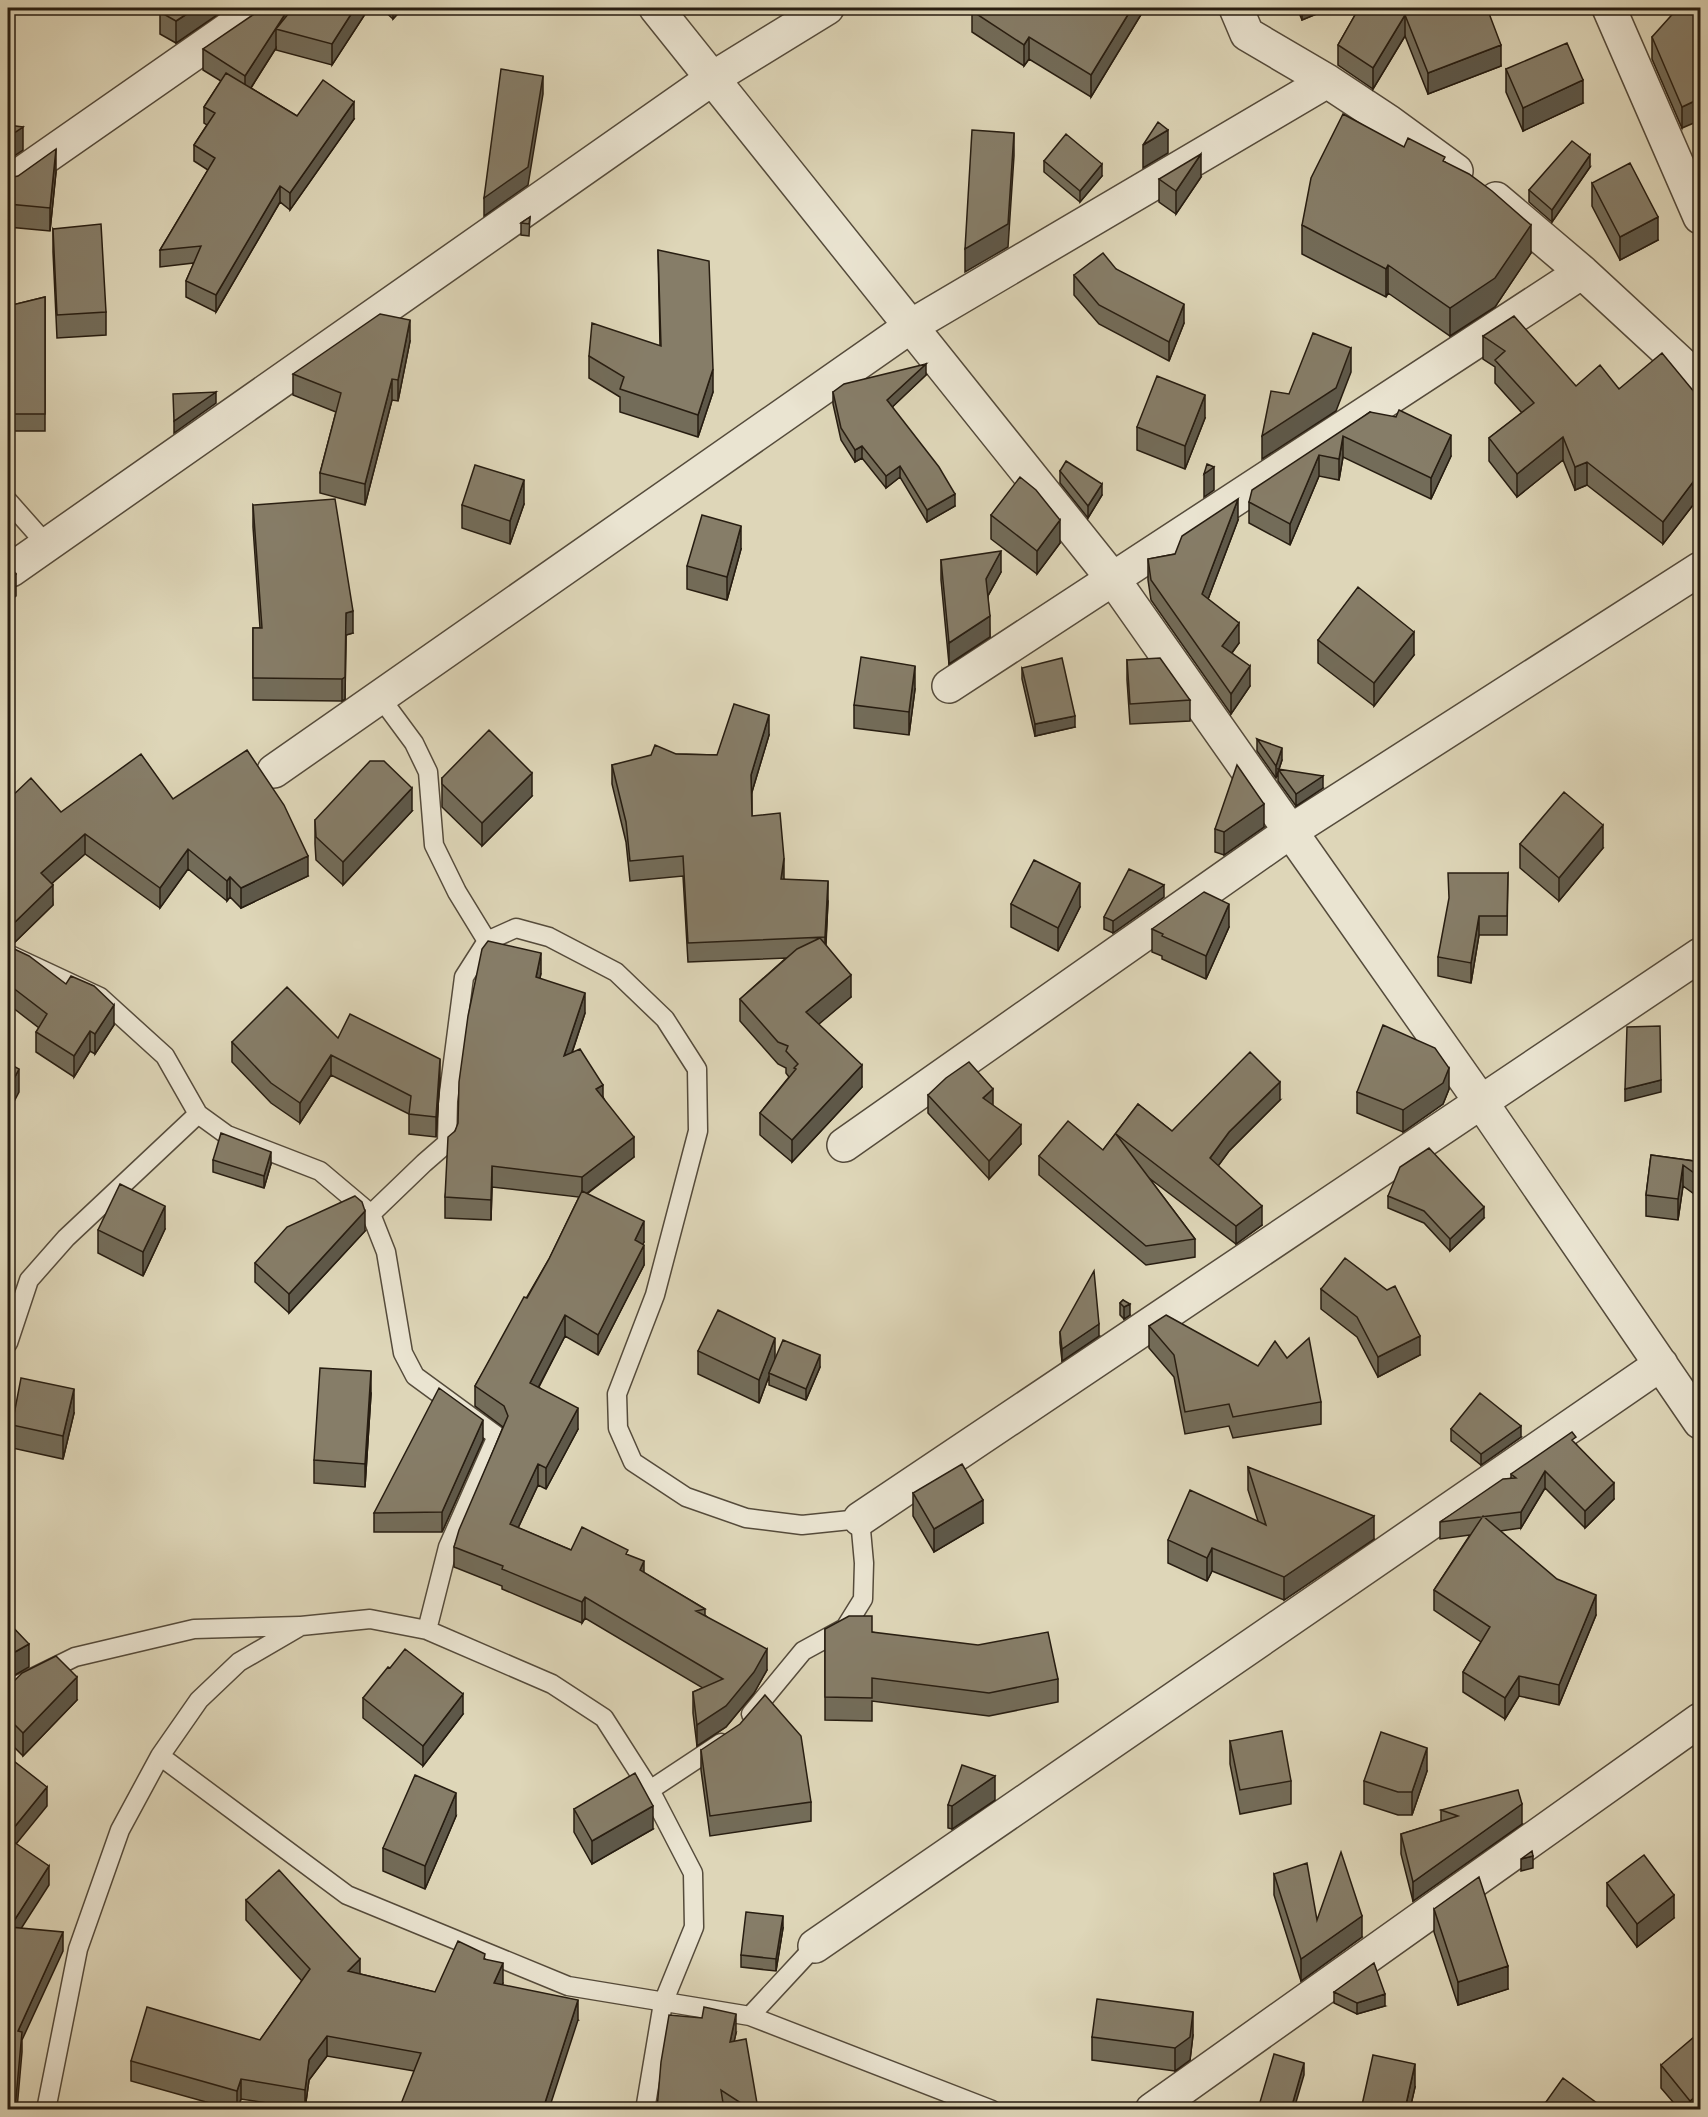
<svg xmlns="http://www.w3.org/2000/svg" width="1708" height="2117" viewBox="0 0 1708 2117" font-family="Alegreya,serif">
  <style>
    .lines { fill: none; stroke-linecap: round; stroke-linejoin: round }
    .lane-casing { stroke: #554b3b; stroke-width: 21 }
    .street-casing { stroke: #554b3b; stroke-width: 36 }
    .lane { stroke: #eae4d1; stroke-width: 18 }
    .street { stroke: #eae4d1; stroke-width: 33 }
    .wall { fill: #736c59; stroke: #271d11; stroke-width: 1.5 }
    .shaded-wall { fill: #5e5849; stroke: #271d11; stroke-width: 1.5 }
    .building { fill: #867d68; stroke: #271d11; stroke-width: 1.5 }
  </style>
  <rect width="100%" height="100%" fill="#ded6b8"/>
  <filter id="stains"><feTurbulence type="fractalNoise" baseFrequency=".00333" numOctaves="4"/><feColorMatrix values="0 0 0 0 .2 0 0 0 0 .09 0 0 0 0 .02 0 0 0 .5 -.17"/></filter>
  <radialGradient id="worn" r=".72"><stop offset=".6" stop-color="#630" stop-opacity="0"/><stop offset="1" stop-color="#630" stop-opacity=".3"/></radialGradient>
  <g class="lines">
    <!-- lane casing -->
    <g class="lane-casing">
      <path id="lane" d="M8,501L47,545
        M380,697L414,743L428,772L434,845L457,892L487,941
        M8,954L100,997L165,1056L198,1114L227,1135L320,1171L371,1214L386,1252L403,1353L415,1376L497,1436L448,1547L427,1630L552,1684L604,1718L650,1790L693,1873L694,1927L663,2003L645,2110
        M371,1214L424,1163L447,1143L448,1101L464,977L487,941L516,928L549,937L616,972L665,1019L697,1069L698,1131L655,1295L617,1394L618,1428L633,1462L686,1497L746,1518L802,1525L860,1519L864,1563L863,1599L845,1628L803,1651L751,1714
        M8,1343L29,1280L66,1238L198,1114
        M8,1696L14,1687L75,1657L194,1629L300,1626
        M160,1756L199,1700L239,1662L301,1626L370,1619L427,1630
        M650,1790L721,1743
        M750,2016L815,1946
        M46,2110L78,1949L120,1830L160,1756L347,1895L568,1986L750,2016L992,2110"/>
    </g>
    <!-- street casing -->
    <g class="street-casing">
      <path id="street" d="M656,8L1113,579L1481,1102L1700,1422
        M1236,8L1247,34L1327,81L1389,122L1456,171
        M1609,8L1700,217
        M8,183L259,8
        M1496,199L1582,272L1700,381
        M11,570L713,78L827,8
        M949,686L1582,272
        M274,771L911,326L1327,81
        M844,1145L1291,831L1700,569
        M860,1519L1700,955
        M815,1946L1661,1364
        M1152,2110L1700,1720"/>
    </g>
    <!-- lane -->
    <use href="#lane" class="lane"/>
    <!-- street -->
    <use href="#street" class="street"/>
  </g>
  <!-- wall -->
  <path class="wall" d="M156,8H227L176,43L160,34V12L161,11Z
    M292,8V9L293,8H369L332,65L276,50V48L251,88L297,116L354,119L290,210L280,202L216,312L186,297V281L194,263L160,267V250L208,170L194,161V145L207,125L204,123V107L221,81L203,70V49Z
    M381,8H403L393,19Z
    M974,8H1145L1091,97L1029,59L1024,66L972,32V11Z
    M1297,8H1331L1302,20Z
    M1359,8L1489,14L1501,66L1428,94L1405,36L1373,89L1338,65V45Z
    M1701,8L1682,128L1652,59V37Z
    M1506,69L1583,103L1523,131L1506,92Z
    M1404,147L1445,162L1531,253L1495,307L1450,336L1388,293L1386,297L1302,254V225Z
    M1044,161L1102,176L1080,202L1044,172Z
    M1590,167L1552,222L1529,202V190Z
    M56,172L50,231L8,227V178Z
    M1201,177L1176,214L1159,202V179Z
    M1592,183L1658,240L1620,260L1592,206Z
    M530,217L529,236L521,235V223Z
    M53,229L106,312V335L57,338L53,252Z
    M658,250L713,392L698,437L620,412V397L589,378V356L660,346Z
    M1116,269L1184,323L1169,361L1099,324L1074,295V275Z
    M45,297V431H8V306Z
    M1483,336L1576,386L1695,393L1701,397V506L1698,509L1693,505L1663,544L1587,485L1575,490L1563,460L1517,497L1489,461V438L1522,413L1495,383V367L1483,359Z
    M410,341L398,401L392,400L365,505L320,493V473L336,412L293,395V374Z
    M926,375L892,407L955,506L927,522L900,477L886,488L862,458L855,462L841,440L833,404V392Z
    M1370,412L1451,456L1431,499L1343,457L1339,480L1319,476L1290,545L1249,523V502Z
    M1205,418L1185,469L1137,450V427Z
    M1060,471L1102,495L1088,518L1060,483Z
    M524,504L510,544L462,528V505Z
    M253,505L353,633L346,635L345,699L342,701L253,700V628H260L253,527Z
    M991,515L1060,543L1037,574L991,539Z
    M1238,520L1208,599L1239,643L1232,653L1250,686L1231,714L1151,600L1148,580V559L1175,554Z
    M741,549L727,600L687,589V566Z
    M941,560L1001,572L988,596L990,637L949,664L941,580Z
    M1318,640L1414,655L1374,706L1318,663Z
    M1127,660L1190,700V721L1130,724L1127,680Z
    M1022,668L1075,727L1035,736L1022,679Z
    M915,689L909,735L854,728V705Z
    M769,735L752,792V816L784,879L828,901L826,945L851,997L818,1024L862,1087L792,1162L760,1135V1113L789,1077L786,1073V1068L778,1064L740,1021V999L786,958L688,962L683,876L630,881L626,842L612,784V765L676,754L717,755Z
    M1257,739L1282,760L1279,769L1323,788L1296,806L1278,781V771L1276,778L1257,751Z
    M442,778L532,796L482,846L442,807Z
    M173,799L308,876L241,908L230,897L227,901L188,869L160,908L85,854L51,884L53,905L13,944L8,943V800L61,812Z
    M412,811L343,885L316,860L315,844V820Z
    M1264,827L1224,855L1215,852V829Z
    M1520,844L1603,848L1559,901L1520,868Z
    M1508,873L1507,935H1479L1471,983L1438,976V957Z
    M1164,897L1113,933L1104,929V917Z
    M1011,904L1080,907L1058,951L1011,927Z
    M1229,927L1206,979L1162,959V956L1152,952V929Z
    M8,946L114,1025L95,1054L90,1051L74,1077L36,1052V1032L39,1028L8,1004Z
    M541,973L540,978L585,1013L572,1053L603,1097L634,1157L587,1194L644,1242L643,1244L644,1265L598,1355L565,1336L539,1387L578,1429L546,1489L538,1485L518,1528L571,1550L628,1555L644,1573L705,1609V1615L767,1670L754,1693L726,1727L697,1746L693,1713V1692L703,1688L585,1618L582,1623L502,1589V1586L454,1567V1547L503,1427L475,1406V1386L549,1259L579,1197L492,1187L491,1220L445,1218V1197L455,1131Z
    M338,1038L440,1078L436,1137L409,1134V1114L331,1075L300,1123L271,1103L232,1062V1042Z
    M1449,1089L1443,1104L1403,1132L1357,1113V1092Z
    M928,1095L1021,1144L989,1179L928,1113Z
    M1280,1100L1229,1151L1218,1166L1262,1225L1236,1244L1149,1178L1195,1239V1257L1146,1265L1039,1175V1156L1103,1150L1138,1104L1172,1131Z
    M1651,1155L1701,1162V1199L1683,1186L1678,1220L1646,1216V1195Z
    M213,1160L271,1164L264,1188L213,1172Z
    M1388,1196L1484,1218L1450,1251L1424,1223L1388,1208Z
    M165,1229L143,1276L98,1253V1230Z
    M365,1231L289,1313L255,1282V1263Z
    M1321,1289L1420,1355L1378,1377L1357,1337L1321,1309Z
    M1123,1300L1130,1315L1124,1319L1120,1315V1303Z
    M1149,1326L1321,1402V1424L1233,1438L1229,1426L1185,1434L1174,1377L1149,1348Z
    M1060,1332L1099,1336L1062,1361L1060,1343Z
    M698,1351L775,1358L820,1367L806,1400L769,1385V1376L759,1403L698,1374Z
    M371,1394L365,1487L314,1483V1460Z
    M74,1413L63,1459L12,1448V1425Z
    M1451,1429L1521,1437L1481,1465L1451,1441Z
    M483,1440L442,1532H374V1513Z
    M1576,1444L1614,1499L1585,1528L1545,1488L1521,1528L1500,1531L1596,1615L1559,1705L1519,1696L1505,1719L1463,1692V1672L1481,1642L1434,1610V1590L1470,1535L1440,1539V1522L1511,1478V1474Z
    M1248,1467L1374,1539L1284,1600L1212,1571L1207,1581L1168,1563V1540L1258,1521L1248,1490Z
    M913,1493L983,1523L934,1552L913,1516Z
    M825,1629L872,1632L1058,1679V1702L989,1716L872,1701V1721L825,1720Z
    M8,1684L77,1700L23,1756L8,1741Z
    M363,1698L463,1714L423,1766L363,1718Z
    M1230,1741L1291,1781V1804L1240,1814L1230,1764Z
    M701,1750L811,1802V1821L710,1836L701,1770Z
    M1427,1771L1412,1815H1398L1364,1804V1781Z
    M995,1800L952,1829L948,1828V1805Z
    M574,1809L653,1829L592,1864L574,1832Z
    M1441,1810L1522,1824L1413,1901L1401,1854V1834L1441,1822Z
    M456,1816L425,1889L383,1871V1848Z
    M1274,1874L1317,1920L1362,1937L1301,1981L1274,1895Z
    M1607,1883L1674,1918L1637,1947L1607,1906Z
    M246,1900L360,1974L435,1992L485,1959L503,1983L502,1985L578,2020L414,2071L327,2056L309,2080L305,2109L241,2099L238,2109H231L131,2081V2061L260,2040L302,1981L246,1920Z
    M1434,1909L1508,1989L1458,2005L1434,1932Z
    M783,1928L776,1971L741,1967V1955Z
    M1334,1992L1385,2006L1357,2014L1334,2003Z
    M736,2033L734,2041L758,2109H657Z
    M1193,2035L1190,2060L1175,2071L1092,2060V2037Z
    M1661,2065L1701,2109H1679L1661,2088Z
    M1415,2087L1410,2109H1362V2105Z"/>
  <!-- shaded-wall -->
  <path class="shaded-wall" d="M196,8H227L176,43V21Z
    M289,8H292V23L276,29V48L245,97V76Z
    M355,8H369L332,65V44Z
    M393,8H403L393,19Z
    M1132,8H1145L1091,97V75Z
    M1302,8H1331L1302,20Z
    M1482,8H1505L1482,16Z
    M1405,15V36L1373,89V68Z
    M1029,37V59L1024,66V45Z
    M1501,45V66L1428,94V73Z
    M543,76V94L528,185L484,216V198Z
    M1583,80V103L1523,131V108Z
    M1701,98V120L1682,128V107Z
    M354,102V119L290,210V193Z
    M23,127V150L8,160V137Z
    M1168,130V153L1143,168V145Z
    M1014,133V156L1008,247L965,272V249Z
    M56,149V172L50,231V208Z
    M1201,154V177L1176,214V191Z
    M1590,155V167L1552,222V210Z
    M1102,164V176L1080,202V191Z
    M280,186V202L216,312V295Z
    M1658,217V240L1620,260V237Z
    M1531,225V253L1495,307L1450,336V308Z
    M1388,265V293L1386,297V269Z
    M1184,304V323L1169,361V342Z
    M410,320V341L398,401V380Z
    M1351,348V372L1336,411L1262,459V436Z
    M926,364V375L887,412V400Z
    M713,369V392L698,437V415Z
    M392,379V400L365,505V484Z
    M216,392V403L174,433V421Z
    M1205,395V418L1185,469V446Z
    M1451,435V456L1431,499V478Z
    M1343,436V457L1339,480V459Z
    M1563,437V460L1517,497V474Z
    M862,446V458L855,462V450Z
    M1319,455V476L1290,545V524Z
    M1587,462V485L1575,490V467Z
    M900,466V477L886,488V476Z
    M1214,467V490L1204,497V474Z
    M524,480V504L510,544V521Z
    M1693,482V505L1663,544V522Z
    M1701,483V506L1698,509V486Z
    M1102,484V495L1088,518V506Z
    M955,494V506L927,522V510Z
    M1238,499V520L1202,615V594Z
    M1060,520V543L1037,574V551Z
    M741,526V549L727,600V577Z
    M1001,551V572L986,599V579Z
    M16,574V596L8,603V580Z
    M353,611V633L346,635L345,699L342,701V679L346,613Z
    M990,616V637L949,664V643Z
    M1239,623V643L1222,666V646Z
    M1414,632V655L1374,706V683Z
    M915,666V689L909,735V712Z
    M1250,666V686L1231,714V694Z
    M769,715V735L751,795V775Z
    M1075,716V727L1035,736V724Z
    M1282,748V760L1276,778V766Z
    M532,773V796L482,846V823Z
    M1323,776V788L1296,806V794Z
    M412,788V811L343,885V862Z
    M1264,804V827L1224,855V832Z
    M1603,825V848L1559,901V878Z
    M85,834V854L41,893V873Z
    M188,849V869L160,908V888Z
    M308,856V876L241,908V888Z
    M784,858V878L781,898V879Z
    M230,877V897L227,901V881Z
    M828,881V901L825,957V937Z
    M1080,883V907L1058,951V928Z
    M53,885V905L13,944V924Z
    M1164,885V897L1113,933V921Z
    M1229,904V927L1206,979V956Z
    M1479,916V935L1471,983V963Z
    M541,953V973L536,997V977Z
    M851,975V997L806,1035V1012Z
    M585,993V1013L564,1076V1056Z
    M114,1005V1025L95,1054V1034Z
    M90,1031V1051L74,1077V1056Z
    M331,1055V1075L300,1123V1103Z
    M440,1059V1078L436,1137V1117Z
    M862,1065V1087L792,1162V1140Z
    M1449,1068V1089L1443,1104L1403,1132V1110Z
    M19,1069V1092L8,1113V1090Z
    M1661,1080V1092L1625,1101V1089Z
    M1280,1082V1100L1229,1151L1210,1177V1158L1229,1132Z
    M603,1085V1105L596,1089Z
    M993,1089V1107L983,1098Z
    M1021,1125V1144L989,1179V1161Z
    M634,1137V1157L582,1197V1177Z
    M271,1152V1164L264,1188V1176Z
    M1683,1165V1186L1678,1220V1199Z
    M492,1166V1187L491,1220V1200Z
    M165,1206V1229L143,1276V1252Z
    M1262,1206V1225L1236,1244V1226Z
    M1484,1207V1218L1450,1251V1239Z
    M365,1211V1231L289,1313V1294Z
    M644,1221V1242L635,1261V1240Z
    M644,1245V1265L598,1355V1335Z
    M1130,1304V1315L1124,1319V1307Z
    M565,1315V1336L530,1403V1383Z
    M1099,1324V1336L1062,1361V1349Z
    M1420,1336V1355L1378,1377V1357Z
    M775,1338V1361L769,1373V1376L759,1403V1380Z
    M820,1355V1367L806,1400V1389Z
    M371,1371V1394L365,1487V1464Z
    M74,1389V1413L63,1459V1436Z
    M578,1408V1429L546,1489V1468Z
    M483,1420V1440L442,1532V1512Z
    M1521,1426V1437L1481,1465V1454Z
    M538,1464V1485L510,1545V1524Z
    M1545,1471V1488L1521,1528V1512Z
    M1614,1483V1499L1585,1528V1511Z
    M983,1500V1523L934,1552V1529Z
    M1374,1516V1539L1284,1600V1577Z
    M1212,1548V1571L1207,1581V1558Z
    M644,1561V1582L640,1570Z
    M1596,1595V1615L1559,1705V1685Z
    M585,1597V1618L582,1623V1602Z
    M29,1644V1667L8,1679V1656Z
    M767,1649V1670L754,1693L726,1727L697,1746V1725Z
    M1519,1676V1696L1505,1719V1698Z
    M77,1677V1700L23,1756V1733Z
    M463,1694V1714L423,1766V1746Z
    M1427,1748V1771L1412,1815V1792Z
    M995,1776V1800L952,1829V1806Z
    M47,1787V1806L8,1854V1835Z
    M456,1793V1816L425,1889V1866Z
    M1522,1804V1824L1413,1901V1882Z
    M653,1806V1829L592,1864V1841Z
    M1533,1856V1868L1521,1871V1859Z
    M49,1866V1885L10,1946V1927Z
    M1674,1895V1918L1637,1947V1924Z
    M783,1916V1928L776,1971V1959Z
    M1362,1916V1937L1301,1981V1959Z
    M63,1932V1951L22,2040V2052L17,2109H15L18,2031Z
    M360,1959V1979L348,1971Z
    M503,1963V1983L494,2003V1983Z
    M1508,1966V1989L1458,2005V1982Z
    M1385,1994V2006L1357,2014V2003Z
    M578,2000V2020L549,2109H543Z
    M1193,2012V2035L1190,2060L1175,2071V2048Z
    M736,2014V2033L730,2061V2042Z
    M327,2036V2056L309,2080L305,2109V2090L309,2060Z
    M1304,2063V2075L1294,2109H1291Z
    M1415,2064V2087L1410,2109H1405Z
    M241,2079V2099L237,2109V2091Z
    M1701,2092V2109H1690V2101Z"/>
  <!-- building -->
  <path class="building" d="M163,8H196L176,21L160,12Z
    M263,8H289L245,76L203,49Z
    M293,8H355L332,44L276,29Z
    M974,8H1132L1091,75L1029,37L1024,45L972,11Z
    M1359,8H1487L1501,45L1428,73L1405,15L1373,68L1338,45Z
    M1678,8H1701V98L1682,107L1652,37Z
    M1567,43L1583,80L1523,108L1506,69Z
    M501,69L543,76L528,167L484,198Z
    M226,73L297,116L323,80L354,102L290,193L280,186L216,295L186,281L201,246L160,250L215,158L194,145L215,113L204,107Z
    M1343,114L1404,147L1408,138L1445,157L1443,161L1469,174L1492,191L1531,225L1495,278L1450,308L1388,265L1386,269L1302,225L1311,178Z
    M1158,122L1168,130L1143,145Z
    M8,125L23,127L8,137Z
    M972,130L1014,133L1008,224L965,249Z
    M1066,134L1102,164L1080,191L1044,161Z
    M1572,141L1590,155L1552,210L1529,190Z
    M56,149L50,208L8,204V178L18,176Z
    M1201,154L1176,191L1159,179Z
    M1630,163L1658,217L1620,237L1592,183Z
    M530,217L529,224L521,223Z
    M101,224L106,312L57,315L53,229Z
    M658,250L709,261L713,369L698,415L620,389L624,377L589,356L592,323L661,346Z
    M1103,253L1116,269L1184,304L1169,342L1099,305L1074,275Z
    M45,297V414H8V306Z
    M380,314L410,320L398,380L392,379L365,484L320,473L341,393L293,374Z
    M1514,316L1576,386L1600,365L1619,389L1662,353L1695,393L1701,397V483L1698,486L1693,482L1663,522L1587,462L1575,467L1563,437L1517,474L1489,438L1534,403L1495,360L1505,351L1483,336Z
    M1313,333L1351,348L1336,388L1262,436L1271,391L1289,394Z
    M926,364L887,400L939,467L955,494L927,510L900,466L886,476L862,446L855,450L841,428L833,392L844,384Z
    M1157,376L1205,395L1185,446L1137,427Z
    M216,392L174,421L173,394Z
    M1399,410L1451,435L1431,478L1343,436L1339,459L1319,455L1290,524L1249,502L1252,490L1370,412L1396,417Z
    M1066,461L1102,484L1088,506L1060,471Z
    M1207,464L1214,467L1204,474Z
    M475,465L524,480L510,521L462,505Z
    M1020,477L1036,490L1060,520L1037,551L991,515Z
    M335,499L353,611L346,613L345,677L342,679L253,678V628H262L253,505Z
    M1238,499L1202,594L1239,623L1222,646L1250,666L1231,694L1151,580L1148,559L1175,554L1182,536Z
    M702,515L741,526L727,577L687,566Z
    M1001,551L986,579L990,616L949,643L941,560Z
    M8,566H10L16,574L8,580Z
    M1358,587L1414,632L1374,683L1318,640Z
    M861,657L915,666L909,712L854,705Z
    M1062,658L1075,716L1035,724L1022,668Z
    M1160,658L1190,700L1130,704L1127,660Z
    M734,704L769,715L751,775L752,816L780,813L784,858L781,879L828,881L825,937L688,943L683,856L630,861L626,822L612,765L651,755L655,745L676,754L717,755Z
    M489,730L532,773L482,823L442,784V778Z
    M1257,739L1282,748L1276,766Z
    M247,750L284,805L308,856L241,888L230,877L227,881L188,849L160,888L85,834L41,873L53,885L13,924L8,923V884L12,878L8,874V800L31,778L61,812L141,754L173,799Z
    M370,761H384L412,788L343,862L316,837L315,820Z
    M1237,765L1264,804L1224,832L1215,829Z
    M1278,769L1323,776L1296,794Z
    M1564,792L1603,825L1559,878L1520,844Z
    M1034,860L1080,883L1058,928L1011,904Z
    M1129,869L1164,885L1113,921L1104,917Z
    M1448,873H1508L1507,916H1479L1471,963L1438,957L1449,898Z
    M1204,892L1229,904L1206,956L1162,936L1163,934L1152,929Z
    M820,938L851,975L806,1012L862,1065L792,1140L760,1113L796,1069L794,1068L798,1064L786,1051L788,1046L778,1042L740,999L797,949Z
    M488,941L541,953L536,977L585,993L564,1056L580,1049L603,1085L596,1089L634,1137L582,1177L492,1166L491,1200L445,1197L448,1137L455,1131L458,1123L459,1082L468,1016L482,949Z
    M8,946L29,956L66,984L71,976L94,986L114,1005L95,1034L90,1031L74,1056L36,1032L47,1014L8,984Z
    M287,987L338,1038L350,1014L440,1059L436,1117L409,1114L411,1096L331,1055L300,1103L271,1083L232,1042Z
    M1383,1025L1435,1048L1449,1068L1443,1083L1403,1110L1357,1092Z
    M1660,1026L1661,1080L1625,1089L1627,1027Z
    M1250,1052L1280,1082L1229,1132L1210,1158L1262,1206L1236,1226L1116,1134L1195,1239L1146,1246L1039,1156L1068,1121L1103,1150L1138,1104L1172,1131Z
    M969,1062L993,1089L983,1098L1021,1125L989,1161L928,1095L946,1078Z
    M8,1063L19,1069L8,1090Z
    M221,1133L271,1152L264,1176L213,1160Z
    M1429,1148L1484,1207L1450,1239L1424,1211L1388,1196L1400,1167Z
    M1651,1155L1701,1162V1178L1683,1165L1678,1199L1646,1195Z
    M120,1184L165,1206L143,1252L98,1230Z
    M582,1191L644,1221L635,1240L644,1245L598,1335L565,1315L530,1383L578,1408L546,1468L538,1464L510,1524L571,1550L582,1527L628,1550L626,1554L644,1561L640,1570L705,1609L696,1611L767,1649L754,1672L726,1706L697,1725L693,1692L723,1679L585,1597L582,1602L502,1569L503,1566L454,1547L459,1530L508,1416L504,1406L475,1386L524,1297L527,1298L549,1259Z
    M355,1196L362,1202L365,1211L289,1294L255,1263L287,1227Z
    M1345,1258L1387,1290L1395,1286L1420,1336L1378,1357L1357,1317L1321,1289Z
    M1094,1271L1099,1324L1062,1349L1060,1332Z
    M1123,1300L1130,1304L1124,1307L1120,1303Z
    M718,1310L775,1338L759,1380L698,1351Z
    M1166,1315L1258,1366L1275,1341L1287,1358L1309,1338L1321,1402L1233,1417L1229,1404L1185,1412L1174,1355L1149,1326Z
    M783,1340L820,1355L806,1389L769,1373Z
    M320,1368L371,1371L365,1464L314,1460Z
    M21,1378L74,1389L63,1436L12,1425Z
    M439,1388L483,1420L442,1512L374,1513Z
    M1480,1393L1521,1426L1481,1454L1451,1429Z
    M1572,1432L1576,1437L1572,1440L1614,1483L1585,1511L1545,1471L1521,1512L1440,1522L1503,1479L1516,1478L1511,1474Z
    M962,1464L983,1500L934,1529L913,1493Z
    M1248,1467L1374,1516L1284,1577L1212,1548L1207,1558L1168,1540L1190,1490L1266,1525Z
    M1483,1516L1557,1579L1596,1595L1559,1685L1519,1676L1505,1698L1463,1672L1490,1627L1434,1590Z
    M849,1616H872V1632L978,1645L1048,1632L1058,1679L989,1693L872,1678V1698L825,1697V1629Z
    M8,1622L29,1644L8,1656Z
    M405,1649L463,1694L423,1746L363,1698L388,1667L390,1668Z
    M56,1656L77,1677L23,1733L8,1718V1684L12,1683L22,1673Z
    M765,1695L801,1736L811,1802L710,1816L701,1750L740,1724Z
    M1282,1731L1291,1781L1240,1790L1230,1741Z
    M1381,1732L1427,1748L1412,1792H1398L1364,1781Z
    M10,1758L47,1787L8,1835V1761Z
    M962,1765L995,1776L952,1806L948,1805Z
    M635,1773L653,1806L592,1841L574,1809Z
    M415,1775L456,1793L425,1866L383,1848Z
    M1518,1790L1522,1804L1413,1882L1401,1834L1458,1816L1441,1810Z
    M8,1838L49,1866L10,1927L63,1932L18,2031L22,2032L15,2109H8Z
    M1532,1851L1533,1856L1521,1859Z
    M1341,1852L1362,1916L1301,1959L1274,1874L1307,1863L1317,1920Z
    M1644,1855L1674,1895L1637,1924L1607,1883Z
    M279,1870L360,1959L348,1971L435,1992L458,1941L485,1954L484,1959L503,1963L494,1983L578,2000L543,2109H399L421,2053L327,2036L309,2060L305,2090L241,2079L237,2091L131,2061L147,2007L260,2040L310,1969L246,1900Z
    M1479,1877L1508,1966L1458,1982L1434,1909Z
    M746,1912L783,1916L776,1959L741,1955Z
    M1374,1963L1385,1994L1357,2003L1334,1992Z
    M1097,1999L1193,2012L1190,2037L1175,2048L1092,2037Z
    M704,2007L736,2014L730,2042L746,2039L758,2109H750L721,2090L723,2103L690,2109H657L661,2062L669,2015L702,2018Z
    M1701,2031V2092L1690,2101L1661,2065Z
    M1274,2054L1304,2063L1291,2109H1258Z
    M1373,2055L1415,2064L1405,2109H1380L1362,2105Z
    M1563,2078L1605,2109H1535L1546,2102Z
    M842,2103L851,2109H838Z"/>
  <!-- margin -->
  <rect width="1708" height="2117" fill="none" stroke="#ded6b8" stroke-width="30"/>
  <rect x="9" y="9" width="1690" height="2099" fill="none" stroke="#271d11" stroke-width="3"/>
  <rect x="15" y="15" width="1678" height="2087" fill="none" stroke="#271d11" stroke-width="1.5"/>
  <rect width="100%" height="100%" filter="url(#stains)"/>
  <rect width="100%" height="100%" fill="url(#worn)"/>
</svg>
